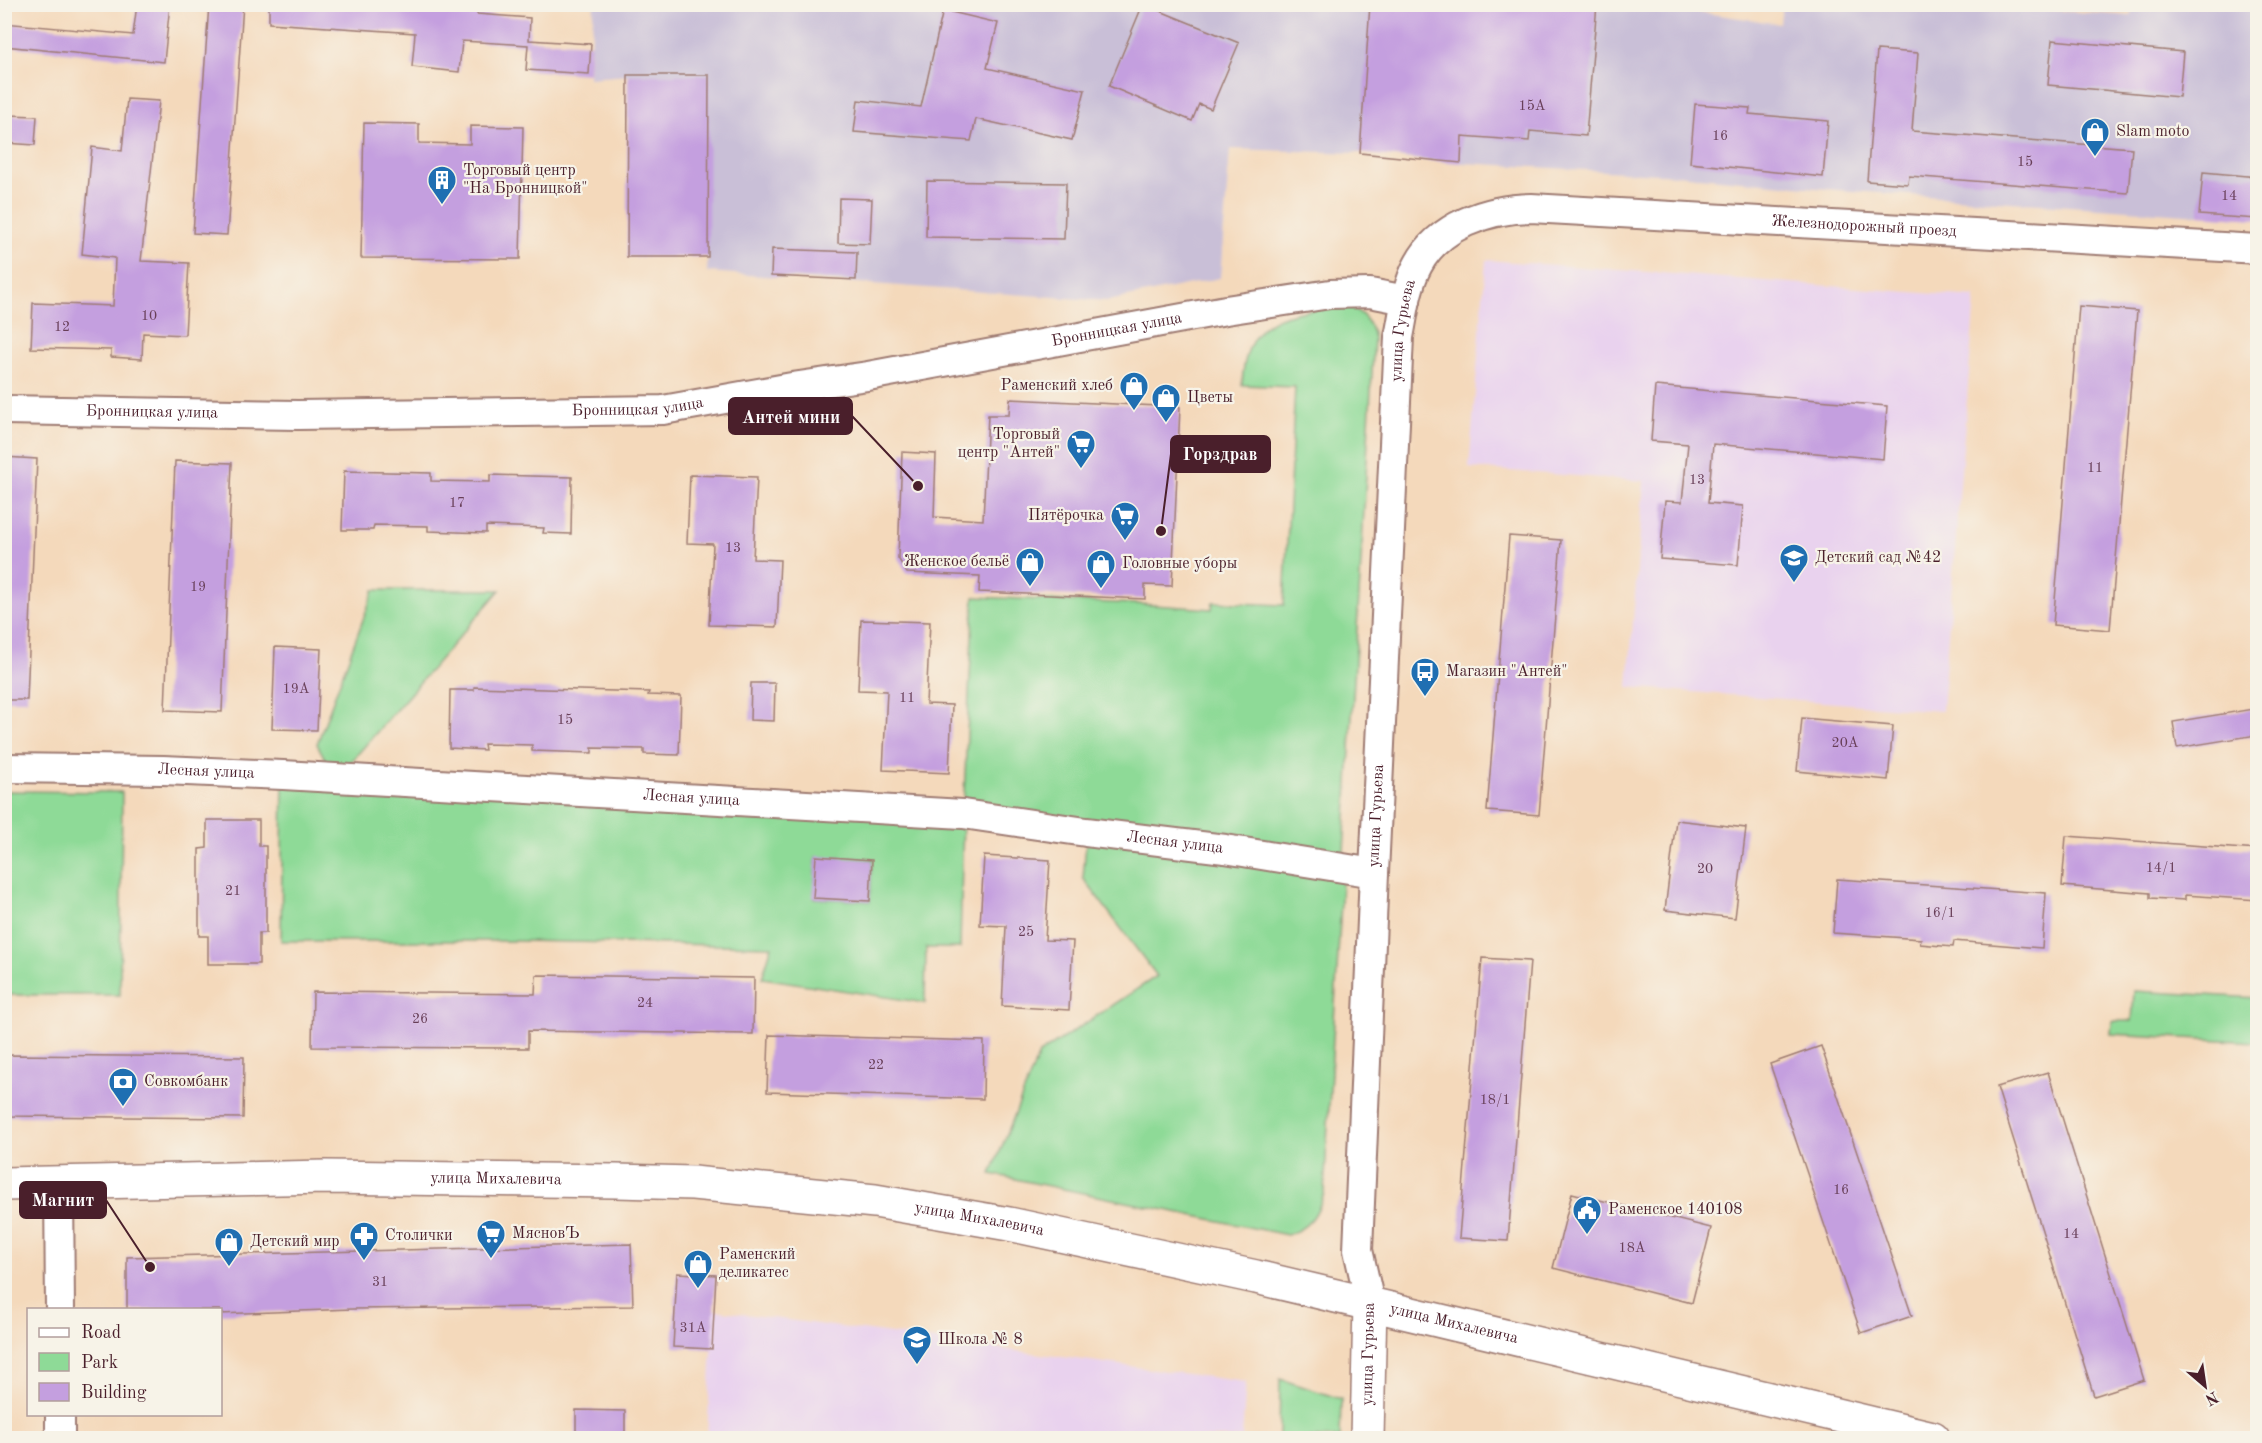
<svg xmlns="http://www.w3.org/2000/svg" width="2262" height="1443" viewBox="0 0 2262 1443" font-family="'Old Standard TT',serif">
  <style>
    .built { fill: #e9d2ee }
    .industrial { fill: #c9bfd7 }
    .green { fill: #8eda97; stroke: #6c7c61; stroke-width: 1.5; fill-rule: evenodd }
    .building { fill: #c49fdf }
    .lines { fill: none; stroke-linecap: round; stroke-linejoin: round }
    .minor-casing { stroke: #9f7c73; stroke-width: 32 }
    .major-casing { stroke: #9f7c73; stroke-width: 36 }
    .minor { stroke: #fff; stroke-width: 28 }
    .major { stroke: #fff; stroke-width: 33 }
    .labels { text-anchor: middle; dominant-baseline: central; stroke-width: 4.5; stroke-linejoin: round; paint-order: stroke }
    .number-label { font-size: 14px; fill: #683f58 }
    .poi-label { font-size: 16px; fill: #4a1f2b; stroke: #f7f3e8; text-anchor: start }
    .street-label { font-size: 16px; fill: #4a1f2b; stroke: #f7f3e8 }
    .leader { fill: none; stroke: #4a1f2b; stroke-width: 2 }
    .callout-dot { fill: #4a1f2b; stroke: #f7f3e8; stroke-width: 2 }
    .callout { fill: #4a1f2b; stroke: #4a1f2b; stroke-width: 2 }
    .callout-label { font-size: 18px; text-anchor: middle; font-weight: bold; fill: #fff }
  </style>
  <rect width="100%" height="100%" fill="#f7f3e8"/>
  <filter id="ink" filterUnits="userSpaceOnUse"><feTurbulence type="fractalNoise" baseFrequency=".0167" numOctaves="2"/><feDisplacementMap in="SourceGraphic" scale="12" xChannelSelector="R" yChannelSelector="G"/><feConvolveMatrix kernelMatrix="1 2 1 2 8 2 1 2 1" color-interpolation-filters="sRGB"/></filter>
  <filter id="wash" filterUnits="userSpaceOnUse"><feTurbulence type="fractalNoise" baseFrequency=".008" numOctaves="4" result="noise"/><feDisplacementMap in="SourceGraphic" scale="24" xChannelSelector="R" yChannelSelector="G"/><feGaussianBlur stdDeviation="1.35" result="paint"/><feColorMatrix in="noise" values="0 0 0 0 0 0 0 0 0 0 0 0 0 0 0 0 0 1.4 0 .05"/><feComposite in="paint" operator="in"/></filter>
  <g filter="url(#wash)">
    <rect width="100%" height="100%" fill="#f4d9bb"/>
    <!-- built -->
    <path class="built" d="M1486,260L1975,297L1942,711L1628,687L1644,481L1469,468Z
      M714,1310L1246,1382L1242,1438H707Z"/>
    <!-- industrial -->
    <path class="industrial" d="M594,4H1644L1780,24L1782,4H1967L2131,16L2133,5H2257V219L1838,190L1677,175L1429,161L1360,153L1230,149L1220,278L1108,301L707,272L708,257H627L628,75L589,78Z"/>
    <!-- green -->
    <path class="green" d="M1345,305C1362,311 1371,321 1374,339L1324,1193C1318,1214 1309,1228 1287,1235L991,1174L1039,1054L1157,976L1083,878L1087,832L963,815L960,948H926L925,1003L762,978L772,946L520,941H281L283,775L336,779L317,744L374,590H500L337,778L963,814L974,597L1138,604L1212,609L1213,602L1284,605L1295,387L1242,385C1245,312 1287,314 1345,305ZM816,857L872,860L870,901L814,898Z
      M5,791L122,792L120,995H5Z
      M2134,991L2257,998V1042L2111,1034L2112,1021H2132Z
      M1280,1379L1341,1399L1340,1438H1279Z"/>
    <g id="blocks">
      <!-- building -->
      <path class="building" d="M137,4H170L164,62L4,46V23L133,35Z
        M209,4H243L227,235L193,233Z
        M269,4H477V14L530,18L529,40L591,44L589,74L526,70L528,45L462,41L459,72L412,67L415,33L269,23Z
        M1143,4L1239,43L1211,109L1199,104L1192,121L1109,86Z
        M1370,4H1597L1586,136L1530,131L1529,141L1462,136L1461,163L1360,153Z
        M943,10L998,23L987,68L1085,90L1072,140L976,119L971,141L854,132L858,100L921,107Z
        M2052,40L2183,52L2179,97L2048,85Z
        M1877,50L1918,53L1912,131L2132,148L2128,193L1909,176L1908,184L1867,181Z
        M628,75H709L708,257H627Z
        M127,99L159,101L141,261L189,263L185,335L143,333L142,359L111,357V350L31,348L33,303L113,306L115,258L82,254L92,147L122,151Z
        M1695,104L1750,108L1749,114L1828,121L1823,177L1690,163Z
        M7,115L37,116L35,145L5,143Z
        M364,123L419,124V143L470,144V126L523,127L520,259L361,258Z
        M2203,172L2258,177V219L2199,215Z
        M927,181L1066,183L1064,239L926,237Z
        M839,198L872,199L870,244L838,243Z
        M772,249L857,252L856,280L771,276Z
        M2079,306L2137,311L2110,630L2053,625Z
        M1655,386L1887,406L1883,459L1713,444L1708,503L1743,506L1738,565L1660,559L1665,501L1682,502L1688,444L1651,441Z
        M1010,399L1180,407L1172,586L1145,585V599L979,592L980,576L907,573L898,558L902,452L936,454L934,517L983,520L988,415H1009Z
        M4,457L37,459L27,700H4Z
        M175,461L232,463L222,712L165,710Z
        M344,471L431,473V481L490,482V475L572,477L571,534L543,533L544,528L486,526V533L428,531V526L374,525L373,530H342Z
        M690,475L757,477L753,559L780,560L777,627L709,625L713,544L687,543Z
        M1509,536L1561,540L1539,815L1487,811Z
        M861,620L930,622L926,704L952,705L949,773L883,770L887,691L858,690Z
        M275,647L321,649L317,730L272,729Z
        M751,683H775L774,721L750,720Z
        M474,687L649,692L648,695L681,696L679,755L644,754V749L592,748V753L532,751V745L484,744L485,750L449,748L450,690H474Z
        M2253,709L2257,735L2177,748L2173,722Z
        M1802,718L1893,726L1888,780L1797,771Z
        M207,820H259V846H266V933H259V964H208V936H199V849L207,848Z
        M1676,820L1746,828L1735,918L1665,910Z
        M2066,836L2258,850V900L2185,895V900L2150,898V893L2062,886Z
        M816,856L872,860L870,901L813,898Z
        M984,856L1050,860L1045,940L1073,941L1069,1010L1002,1006L1006,926L980,925Z
        M1837,879L2046,893L2042,948L1954,941L1953,947L1920,944L1921,939L1833,933Z
        M1482,958L1530,961L1508,1241L1459,1238Z
        M536,975L754,978L753,1034L528,1031V1048L312,1047L313,992L535,994Z
        M769,1035L984,1041L983,1099L767,1092Z
        M1821,1046L1912,1316L1861,1333L1770,1064Z
        M4,1055L244,1057L243,1118L4,1116Z
        M2048,1072L2144,1380L2094,1396L1997,1087Z
        M1572,1193L1711,1228L1692,1303L1553,1268Z
        M631,1244L633,1306L352,1309L220,1314V1310H127V1257Z
        M677,1273L716,1275L712,1349L673,1347Z
        M576,1410L625,1411V1438H576Z"/>
    </g>
  </g>
  <g filter="url(#ink)">
    <use href="#blocks" fill-opacity="0" stroke="#9f7c73" stroke-width="1.5"/>
    <g class="lines">
      <!-- minor casing -->
      <g class="minor-casing">
        <g id="minor">
          <path id="s1" d="M4,410L298,415L663,410L792,387L868,376L1226,310L1330,294L1370,293L1406,300"/>
          <path id="s2" d="M4,768L163,770L283,775L963,814L1086,832L1225,849L1374,873"/>
          <path d="M59,1183L60,1310"/>
          <path id="s3" d="M1370,1303L1358,1250L1374,873L1399,337C1404,313 1406,287 1418,265C1439,225 1488,209 1531,208L2258,249"/>
          <path d="M60,1414V1438"/>
        </g>
      </g>
      <!-- major casing -->
      <g class="major-casing">
        <g id="major">
          <path id="s4" d="M4,1184L326,1177L616,1181L693,1183L875,1201L1009,1224L1256,1277L1933,1438"/>
          <path id="s5" d="M1367,1438L1370,1303"/>
        </g>
      </g>
      <!-- minor -->
      <use href="#minor" class="minor"/>
      <!-- major -->
      <use href="#major" class="major"/>
    </g>
  </g>
  <!-- icons -->
  <defs>
    <g id="shop-pin" transform="scale(1.5)"><path d="M0 17L-7.5 6A9.5 9.5 0 1 1 7.5 6Z" fill="#1f6fb2" stroke="#f7f3e8"/><path d="M-5-2.5h2.3a2.7 3.5 0 0 1 5.4 0H5L5.5 6h-11ZM-1.5-2.5h3a1.5 2.3 0 0 0-3 0Z" fill="#fff"/></g>
    <g id="building-pin" transform="scale(1.5)"><path d="M0 17L-7.5 6A9.5 9.5 0 1 1 7.5 6Z" fill="#1f6fb2" stroke="#f7f3e8"/><path d="M-4-6H4V6H1V3H-1V6H-4ZM-2.5-4.3h1.7v1.8h-1.7ZM.8-4.3h1.7v1.8H.8ZM-2.5-1h1.7V.8h-1.7ZM.8-1h1.7V.8H.8Z" fill="#fff"/></g>
    <g id="supermarket-pin" transform="scale(1.5)"><path d="M0 17L-7.5 6A9.5 9.5 0 1 1 7.5 6Z" fill="#1f6fb2" stroke="#f7f3e8"/><path d="M-6-5.5h2.5l.6 2H6L4.5 2H-2.5L-4.4-4H-6ZM-1.5 3.2a1.3 1.3 0 1 0 .1 0ZM3 3.2a1.3 1.3 0 1 0 .1 0Z" fill="#fff"/></g>
    <g id="school-pin" transform="scale(1.5)"><path d="M0 17L-7.5 6A9.5 9.5 0 1 1 7.5 6Z" fill="#1f6fb2" stroke="#f7f3e8"/><path d="M0-5L7-2L0 1L-7-2ZM-4 1L0 2.5L4 1V4Q0 6-4 4Z" fill="#fff"/></g>
    <g id="bus-pin" transform="scale(1.5)"><path d="M0 17L-7.5 6A9.5 9.5 0 1 1 7.5 6Z" fill="#1f6fb2" stroke="#f7f3e8"/><path d="M-5-6H5V4H4V6H2V4H-2V6H-4V4H-5ZM-3.5-4V0h7V-4ZM-3.5 1.2v1.5H-2V1.2ZM2 1.2v1.5H3.5V1.2Z" fill="#fff"/></g>
    <g id="bank-pin" transform="scale(1.5)"><path d="M0 17L-7.5 6A9.5 9.5 0 1 1 7.5 6Z" fill="#1f6fb2" stroke="#f7f3e8"/><path d="M-6-4H6V4H-6ZM0-2.3a2.3 2.3 0 1 0 0 4.6a2.3 2.3 0 1 0 0-4.6Z" fill="#fff"/></g>
    <g id="civic-pin" transform="scale(1.5)"><path d="M0 17L-7.5 6A9.5 9.5 0 1 1 7.5 6Z" fill="#1f6fb2" stroke="#f7f3e8"/><path d="M-.6-6.5H3V-4.5H.6V-3L4-1V1h2V6H-6V1h2V-1L-.6-3ZM-1.2 2.5V6h2.4V2.5Z" fill="#fff"/></g>
    <g id="pharmacy-pin" transform="scale(1.5)"><path d="M0 17L-7.5 6A9.5 9.5 0 1 1 7.5 6Z" fill="#1f6fb2" stroke="#f7f3e8"/><path d="M-2-6h4v4h4v4h-4v4h-4v-4h-4v-4h4Z" fill="#fff"/></g>
  </defs>
  <g fill-rule="evenodd">
    <use href="#shop-pin" x="2095" y="132"/>
    <use href="#building-pin" x="442" y="180"/>
    <use href="#shop-pin" x="1134" y="386"/>
    <use href="#shop-pin" x="1166" y="398"/>
    <use href="#supermarket-pin" x="1081" y="444"/>
    <use href="#supermarket-pin" x="1125" y="516"/>
    <use href="#school-pin" x="1794" y="558"/>
    <use href="#shop-pin" x="1030" y="562"/>
    <use href="#shop-pin" x="1101" y="564"/>
    <use href="#bus-pin" x="1425" y="672"/>
    <use href="#bank-pin" x="123" y="1082"/>
    <use href="#civic-pin" x="1587" y="1210"/>
    <use href="#supermarket-pin" x="491" y="1234"/>
    <use href="#pharmacy-pin" x="364" y="1236"/>
    <use href="#shop-pin" x="229" y="1242"/>
    <use href="#shop-pin" x="698" y="1264"/>
    <use href="#school-pin" x="917" y="1340"/>
  </g>
  <g class="labels">
    <!-- number labels -->
    <g class="number-label">
      <text x="1532" y="106">15А</text>
      <text x="1720" y="136">16</text>
      <text x="2025" y="162">15</text>
      <text x="2229" y="196">14</text>
      <text x="149" y="316">10</text>
      <text x="62" y="327">12</text>
      <text x="2095" y="468">11</text>
      <text x="1697" y="480">13</text>
      <text x="457" y="503">17</text>
      <text x="733" y="548">13</text>
      <text x="198" y="587">19</text>
      <text x="296" y="689">19А</text>
      <text x="907" y="698">11</text>
      <text x="565" y="720">15</text>
      <text x="1845" y="743">20А</text>
      <text x="2161" y="868">14/1</text>
      <text x="1705" y="869">20</text>
      <text x="233" y="891">21</text>
      <text x="1940" y="913">16/1</text>
      <text x="1026" y="932">25</text>
      <text x="645" y="1003">24</text>
      <text x="420" y="1019">26</text>
      <text x="876" y="1065">22</text>
      <text x="1495" y="1100">18/1</text>
      <text x="1841" y="1190">16</text>
      <text x="2071" y="1234">14</text>
      <text x="1632" y="1248">18А</text>
      <text x="380" y="1282">31</text>
      <text x="693" y="1328">31А</text>
    </g>
    <!-- poi labels -->
    <g class="poi-label">
      <text x="2116" y="132">Slam moto</text>
      <text x="463" y="171">Торговый центр<tspan x="463" dy="18">"На Бронницкой"</tspan></text>
      <text x="1113" y="386" text-anchor="end">Раменский хлеб</text>
      <text x="1187" y="398">Цветы</text>
      <text x="1060" y="435" text-anchor="end">Торговый<tspan x="1060" dy="18">центр "Антей"</tspan></text>
      <text x="1104" y="516" text-anchor="end">Пятёрочка</text>
      <text x="1815" y="558">Детский сад №42</text>
      <text x="1009" y="562" text-anchor="end">Женское бельё</text>
      <text x="1122" y="564">Головные уборы</text>
      <text x="1446" y="672">Магазин "Антей"</text>
      <text x="144" y="1082">Совкомбанк</text>
      <text x="1608" y="1210">Раменское 140108</text>
      <text x="512" y="1234">МясновЪ</text>
      <text x="385" y="1236">Столички</text>
      <text x="250" y="1242">Детский мир</text>
      <text x="719" y="1255">Раменский<tspan x="719" dy="18">деликатес</tspan></text>
      <text x="938" y="1340">Школа № 8</text>
    </g>
    <!-- street labels -->
    <g class="street-label">
      <text stroke="none"><textPath href="#s3" startOffset="1509">Железнодорожный проезд</textPath></text>
      <text stroke="none"><textPath href="#s1" startOffset="1120">Бронницкая улица</textPath></text>
      <text stroke="none"><textPath href="#s3" startOffset="975">улица Гурьева</textPath></text>
      <text stroke="none"><textPath href="#s1" startOffset="634">Бронницкая улица</textPath></text>
      <text stroke="none"><textPath href="#s1" startOffset="148">Бронницкая улица</textPath></text>
      <text stroke="none"><textPath href="#s2" startOffset="202">Лесная улица</textPath></text>
      <text stroke="none"><textPath href="#s2" startOffset="688">Лесная улица</textPath></text>
      <text stroke="none"><textPath href="#s3" startOffset="489">улица Гурьева</textPath></text>
      <text stroke="none"><textPath href="#s2" startOffset="1174">Лесная улица</textPath></text>
      <text stroke="none"><textPath href="#s4" startOffset="492">улица Михалевича</textPath></text>
      <text stroke="none"><textPath href="#s4" startOffset="978">улица Михалевича</textPath></text>
      <text stroke="none"><textPath href="#s4" startOffset="1464">улица Михалевича</textPath></text>
      <text stroke="none"><textPath href="#s5" startOffset="84">улица Гурьева</textPath></text>
    </g>
  </g>
  <!-- callouts -->
  <path class="leader" d="M918 486L852 416M1161 531L1171 454M150 1267L106 1200"/>
  <g class="callout-dot">
    <circle cx="918" cy="486" r="6"/>
    <circle cx="1161" cy="531" r="6"/>
    <circle cx="150" cy="1267" r="6"/>
  </g>
  <g class="callout">
    <rect x="729" y="398" width="123" height="36" rx="6"/>
    <rect x="1171" y="436" width="99" height="36" rx="6"/>
    <rect x="20" y="1182" width="86" height="36" rx="6"/>
  </g>
  <g class="callout-label">
    <text x="791" y="423">Антей мини</text>
    <text x="1220" y="460">Горздрав</text>
    <text x="63" y="1206">Магнит</text>
  </g>
  <!-- margin -->
  <rect width="2262" height="1443" fill="none" stroke="#f7f3e8" stroke-width="24"/>
  <!-- legend -->
  <rect x="27" y="1308" width="195" height="108" fill="#f7f3e8" stroke="#b29e9c" stroke-width="1.5"/>
  <rect x="39" y="1328" width="30" height="9" fill="#ffffff" stroke="#b29e9c" stroke-width="1.5"/>
  <text x="81" y="1338" font-size="18" fill="#4a1f2b">Road</text>
  <rect x="39" y="1353" width="30" height="18" fill="#8eda97" stroke="#b29e9c" stroke-width="1.5"/>
  <text x="81" y="1368" font-size="18" fill="#4a1f2b">Park</text>
  <rect x="39" y="1383" width="30" height="18" fill="#c49fdf" stroke="#b29e9c" stroke-width="1.5"/>
  <text x="81" y="1398" font-size="18" fill="#4a1f2b">Building</text>
  <!-- north arrow -->
  <g transform="translate(2205 1386) rotate(151)" stroke="#f7f3e8" stroke-width="4.5" paint-order="stroke">
  <path d="M0-4.5L10 22L0 15L-10 22Z" fill="#4a1f2b"/>
  <text y="-9" font-size="16" font-weight="bold" text-anchor="middle" fill="#4a1f2b">N</text>
  </g>
</svg>
